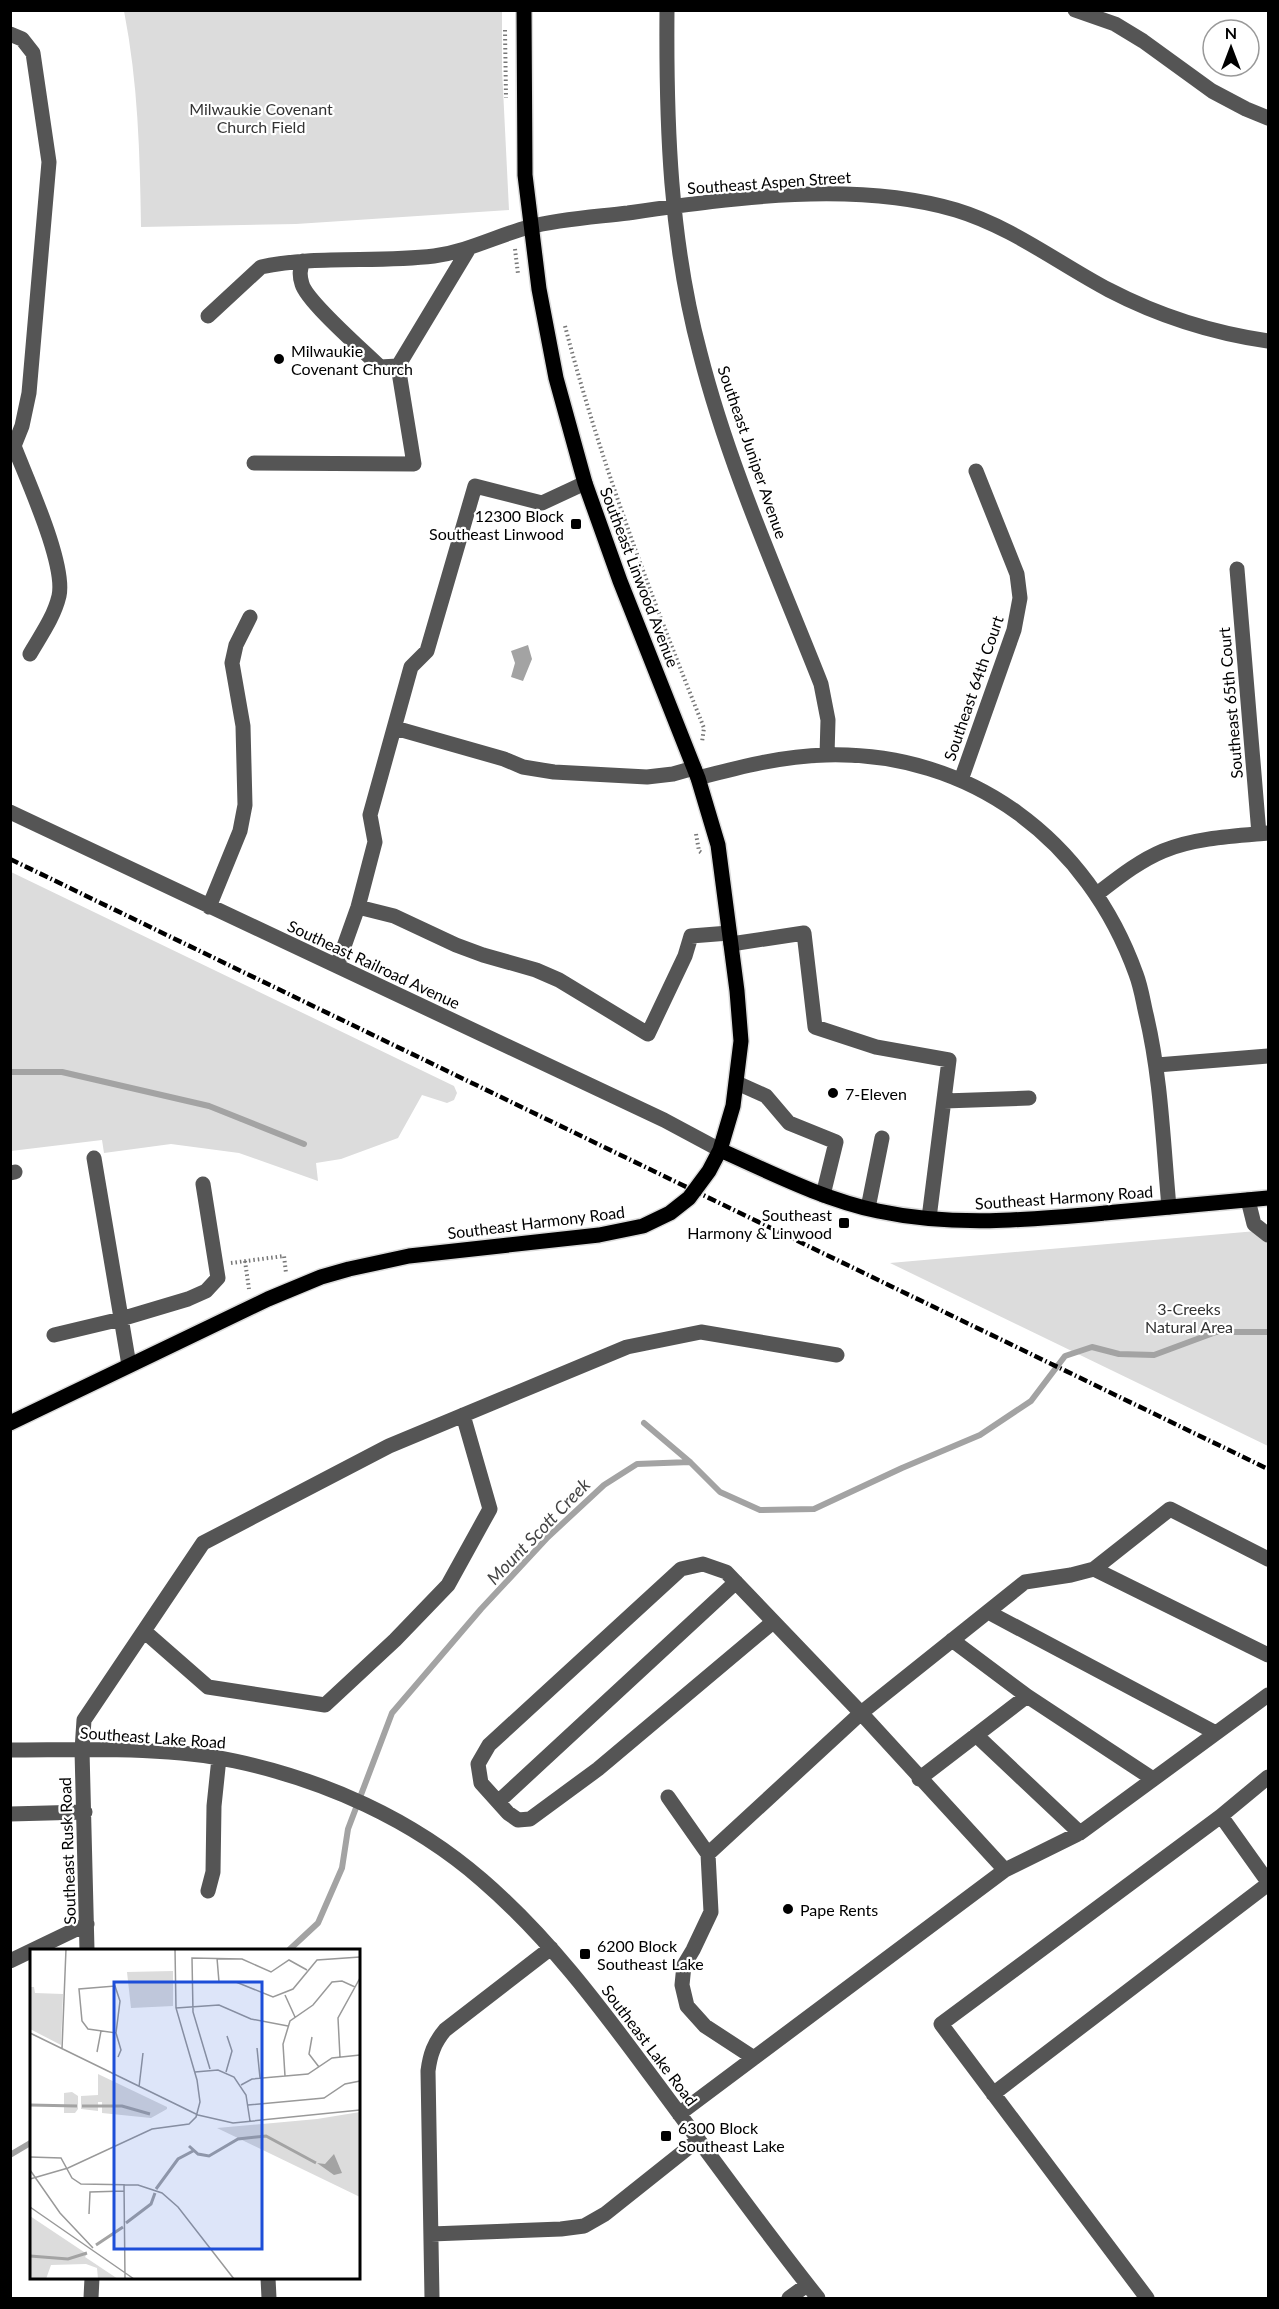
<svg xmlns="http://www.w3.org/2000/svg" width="1279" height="2309" viewBox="0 0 1279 2309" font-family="Lato,sans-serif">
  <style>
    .green { fill: #dcdcdc }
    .water { fill: #a3a3a3 }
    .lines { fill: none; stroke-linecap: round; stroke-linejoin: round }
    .stream { stroke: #a3a3a3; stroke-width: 6 }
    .major-casing { stroke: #dbdbdb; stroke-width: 18 }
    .path { stroke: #777; stroke-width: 4; stroke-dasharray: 1.5 3; stroke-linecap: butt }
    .minor { stroke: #555; stroke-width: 15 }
    .major { stroke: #000; stroke-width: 15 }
    .rail { stroke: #000; stroke-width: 4.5; stroke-dasharray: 9 3 1.5 3; stroke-linecap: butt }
    .poi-dot { fill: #000; stroke: #fff; stroke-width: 2 }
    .labels { text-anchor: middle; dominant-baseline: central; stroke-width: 4.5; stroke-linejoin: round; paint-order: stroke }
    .park-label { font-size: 16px; fill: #333; stroke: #fff }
    .street-label { font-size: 16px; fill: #000; stroke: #fff }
    .poi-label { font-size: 16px; fill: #000; stroke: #fff; text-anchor: start }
    .water-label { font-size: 18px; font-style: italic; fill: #444; stroke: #fff }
    .inset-river { fill: none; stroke: #a3a3a3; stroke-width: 3 }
    .inset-road { fill: none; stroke: #999; stroke-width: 1.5 }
    .view { fill: #1d4ed8; fill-opacity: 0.15; stroke: #1d4ed8; stroke-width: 3 }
    .inset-edge { fill: none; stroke: #000; stroke-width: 3 }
  </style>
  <rect width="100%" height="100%" fill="#fff"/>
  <!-- green -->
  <path class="green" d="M124,11H502V69L509,210L296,224L141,227C140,154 138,82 124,11Z
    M11,872L454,1086L457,1093L454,1100L447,1103L422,1095L398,1138L341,1159L316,1163L318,1181L239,1153L171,1144L104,1153L102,1140L11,1151Z
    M1268,1230V1446L890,1263Z"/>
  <!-- water -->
  <path class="water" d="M528,645L532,659L523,681L511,677L515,663L511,651Z"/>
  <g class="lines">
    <!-- stream -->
    <path class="stream" d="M10,1072H62L209,1106L304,1144
      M644,1423L690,1462L720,1492L760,1510L814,1509L902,1468L980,1435L1031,1401L1065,1356L1092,1347L1119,1354L1154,1355L1216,1332H1268
      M289,1950L318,1923L342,1868L348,1829L392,1713L481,1609L548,1537L604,1485L637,1464L690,1462
      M10,2155L32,2142"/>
    <!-- major casing -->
    <g class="major-casing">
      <path id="major" d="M720,1150C772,1173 822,1199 878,1211C953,1227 1028,1220 1105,1213C1159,1208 1214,1203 1268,1198
        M10,1423L268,1299L321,1277L349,1269L409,1256L599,1235L643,1226L670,1213L689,1198L709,1171L720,1150L733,1106L741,1041L737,991L718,845L698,778L620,581L585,483L556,378L539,289L525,175L524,10"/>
    </g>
    <!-- path -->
    <path class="path" d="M505,30L506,98
      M515,249L518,274
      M565,326C601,464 651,596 704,728L702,742
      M696,834L699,851L703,854
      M245,1261L249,1289
      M231,1263L284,1256L286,1273"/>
    <!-- minor -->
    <path class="minor" d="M667,10C666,125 670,241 700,353C729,467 778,575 821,684L828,720L827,755
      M1075,10L1115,24L1143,41L1212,91L1246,109L1268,118
      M10,34L22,39L33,53L49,162L29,393L22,426L14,446L10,448
      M303,261C300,269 299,275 302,284C307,302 364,351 380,367L398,366L468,250
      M208,316L261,267C318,255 376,263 434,256C469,251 496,236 529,227C560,219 595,217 628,213C732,198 853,180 956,210C1012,227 1058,263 1109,290C1159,316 1213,333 1268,341
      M14,446C27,480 66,564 59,596C54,617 41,635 30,654
      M254,463L414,464L398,366
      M1237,569L1259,834
      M395,728L504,759L523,767L554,772L647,777L673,774L694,768
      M698,778C740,767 782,756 826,755C971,751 1088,840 1136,974C1141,987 1143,1001 1146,1014C1161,1077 1163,1142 1169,1207
      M961,780L1014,630L1020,598L1017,574L976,471
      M10,812L664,1120L720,1150
      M1097,894C1118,878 1139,861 1163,851C1194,838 1234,836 1268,833
      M209,907L240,831L245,805L243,726L232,663L236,645L250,617
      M358,907L394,916L456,945L483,955L536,970L559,980L648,1034L685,956L691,936L729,933
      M731,944L804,933L815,1027L876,1047L949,1060L929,1218
      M337,966L358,907L375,842L370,815L411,667L427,651L475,486L542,503L585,483
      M1157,1065L1268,1056
      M737,1083L766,1096L789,1123L836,1142L823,1195
      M944,1101L1029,1098
      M94,1158L129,1365
      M10,1173L15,1172
      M1248,1200L1254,1224L1268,1235
      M868,1208L882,1138
      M54,1335L121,1319L188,1299L206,1291L218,1278L203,1184
      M1094,1569L1268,1655
      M988,1612L1216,1733
      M773,1622L598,1769L530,1819L518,1820L508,1813L481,1783L478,1764L489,1745L681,1569L703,1564L726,1572L861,1713L1005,1870
      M144,1631L208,1687L325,1705L395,1640L448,1585L490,1509L463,1415
      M952,1640L1027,1696L1153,1779
      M976,1735L1080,1833
      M10,1750C81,1750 166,1746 235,1761C324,1780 412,1819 482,1880C547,1936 598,2004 649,2073C705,2148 760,2225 818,2298
      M919,1779L1027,1696
      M668,1797L708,1854L711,1912L693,1950L684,1965L682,1985L687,2006L705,2026L754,2058
      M498,1802L736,1582
      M10,1814L85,1812
      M1221,1816L1268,1882
      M708,1854L861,1713L1025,1582L1071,1575L1094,1569L1170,1509L1268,1559
      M208,1891L213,1872L214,1806L219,1758
      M87,1950L82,1750L84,1720L203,1543L389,1446L627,1347L701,1332L837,1355
      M10,1961L87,1924
      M993,2094L1268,1884
      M679,2114L1005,1870L1080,1833L1268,1695
      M431,2234L561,2229L584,2226L605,2214L698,2140
      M268,2278L269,2298
      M91,2298L92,2278
      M432,2298L428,2071C430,2055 434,2043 445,2030L551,1948
      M789,2298L807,2285
      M1147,2298L941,2024L1221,1816L1268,1777"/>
    <!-- major -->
    <use href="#major" class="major"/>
    <!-- rail -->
    <path class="rail" d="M10,859L1268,1469"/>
  </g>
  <!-- markers -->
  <g class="poi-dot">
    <circle cx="279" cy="359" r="6"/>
    <rect x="570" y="518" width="12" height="12" rx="3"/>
    <circle cx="833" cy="1093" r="6"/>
    <rect x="838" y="1217" width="12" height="12" rx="3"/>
    <circle cx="788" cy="1909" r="6"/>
    <rect x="579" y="1948" width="12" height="12" rx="3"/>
    <rect x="660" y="2130" width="12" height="12" rx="3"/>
  </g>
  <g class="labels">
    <!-- park labels -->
    <g class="park-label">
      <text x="261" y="108">Milwaukie Covenant<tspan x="261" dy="18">Church Field</tspan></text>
      <text x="1189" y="1308">3-Creeks<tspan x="1189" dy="18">Natural Area</tspan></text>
    </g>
    <!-- street labels -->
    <g class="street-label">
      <text transform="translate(769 182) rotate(-4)">Southeast Aspen Street</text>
      <text transform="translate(753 452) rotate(71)">Southeast Juniper Avenue</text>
      <text transform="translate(640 577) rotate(69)">Southeast Linwood Avenue</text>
      <text transform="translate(973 688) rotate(-71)">Southeast 64th Court</text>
      <text transform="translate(1230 703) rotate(-95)">Southeast 65th Court</text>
      <text transform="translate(374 964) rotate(25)">Southeast Railroad Avenue</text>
      <text transform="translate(1064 1197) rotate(-4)">Southeast Harmony Road</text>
      <text transform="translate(536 1222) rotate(-7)">Southeast Harmony Road</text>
      <text transform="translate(153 1737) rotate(4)">Southeast Lake Road</text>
      <text transform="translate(67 1851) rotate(-92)">Southeast Rusk Road</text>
      <text transform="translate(650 2045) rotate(53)">Southeast Lake Road</text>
    </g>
    <!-- poi labels -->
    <g class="poi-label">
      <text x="291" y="350">Milwaukie<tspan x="291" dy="18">Covenant Church</tspan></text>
      <text x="564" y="515" text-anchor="end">12300 Block<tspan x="564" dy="18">Southeast Linwood</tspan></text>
      <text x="845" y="1093">7-Eleven</text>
      <text x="832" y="1214" text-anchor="end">Southeast<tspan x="832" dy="18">Harmony &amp; Linwood</tspan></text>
      <text x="800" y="1909">Pape Rents</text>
      <text x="597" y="1945">6200 Block<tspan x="597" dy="18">Southeast Lake</tspan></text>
      <text x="678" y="2127">6300 Block<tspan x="678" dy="18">Southeast Lake</tspan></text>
    </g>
    <!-- water labels -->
    <g class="water-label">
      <text transform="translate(538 1531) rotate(-46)">Mount Scott Creek</text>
    </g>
  </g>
  <!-- overview -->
  <g transform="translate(30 1949)">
    <rect width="330" height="330" fill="#fff"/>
    <path d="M143,22V57L101,59L97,23ZM0,38H4L5,44L33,45L31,96L0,80ZM68,125L137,158V160L121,169L72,164V153H68V162L51,160V147L68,146ZM42,143L48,147V160L45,164H34V144ZM330,163V248L187,179L287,170ZM0,267L57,305L55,308L88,330H68L67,319L56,315L21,316L16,330H0Z" fill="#dcdcdc"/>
    <path d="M304,205L312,224L304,226L287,214L295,215Z" fill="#a3a3a3"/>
    <path class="inset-river" d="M0,156L47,157M52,157H92L120,165M159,197L168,205L179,207L208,190L236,187L286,214M126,240L148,210L163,202M96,274L121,255L125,244M66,296L93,278M0,307L38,310L57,304"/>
    <path class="inset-road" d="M187,9L189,33H206L243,48L263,40L287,11L330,8M85,37L90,52L86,84L58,80L52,72L49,40ZM255,46L265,68M146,59L189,56L221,70L258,77M0,84L168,166M86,84L91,101L88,108M282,88L279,105L289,118M227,99L230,129M32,100L36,0M67,103L71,82M310,108L308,69L330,29M180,120L163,63L162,9L212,10L241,23L259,11L277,21M165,123L188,121L204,128L216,146L220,172M196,123L202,102L197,87M255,127L253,95L260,72L283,56L302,33L312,32L325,38M211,136L222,130L278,125L302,109L330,106M109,138L113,104M218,156L294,149L315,135L330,132M168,166L203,174L330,161M0,208L31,209L42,229L51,235L108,236L132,244L148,258L204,330M0,221L30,264L63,299M0,230L38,219L122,180L159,175L166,168L170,153L167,131L146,59L145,0M94,235L95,330M0,258L104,330M59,265L60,243L94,242"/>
    <path class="view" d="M84,33H232V300H84Z"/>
    <rect width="330" height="330" class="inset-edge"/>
  </g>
  <!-- border -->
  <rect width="1279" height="2309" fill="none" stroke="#000000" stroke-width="24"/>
  <!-- north arrow -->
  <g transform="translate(1231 48)"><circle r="28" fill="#ffffff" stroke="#999999" stroke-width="1.5"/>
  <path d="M0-4.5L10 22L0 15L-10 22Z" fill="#000000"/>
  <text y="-9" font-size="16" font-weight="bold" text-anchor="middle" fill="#000000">N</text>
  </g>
</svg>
